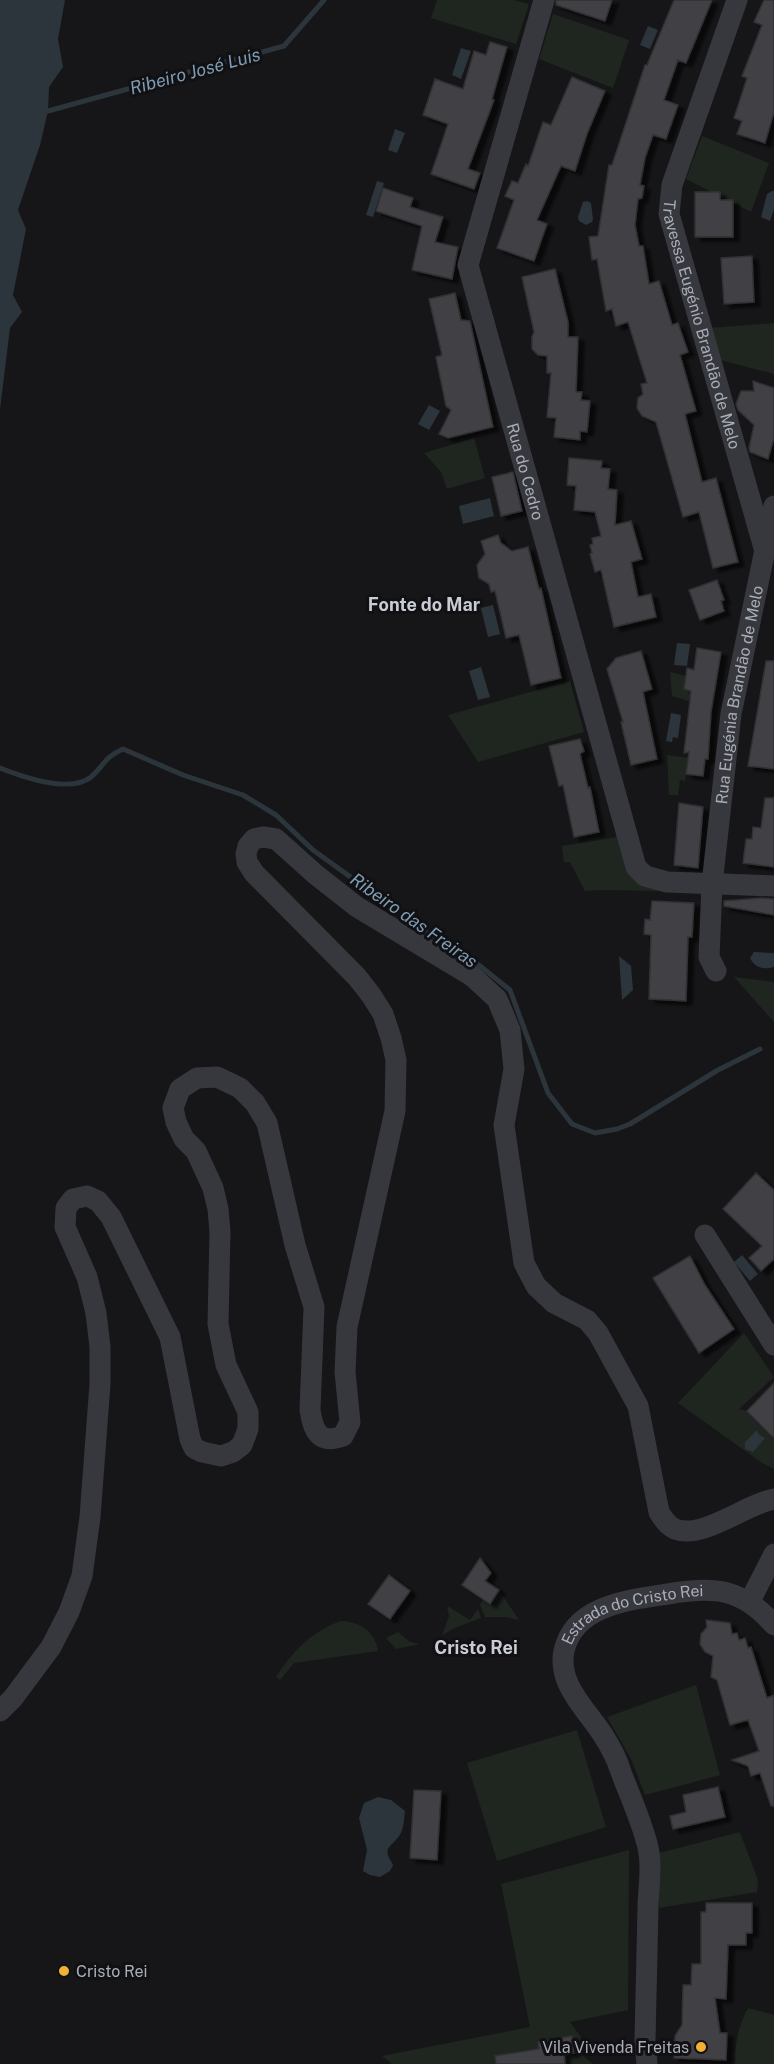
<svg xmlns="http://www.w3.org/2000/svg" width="774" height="2064" viewBox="0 0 774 2064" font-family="'Public Sans',sans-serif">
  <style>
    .green { fill: #1e261f }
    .water { fill: #2c353c }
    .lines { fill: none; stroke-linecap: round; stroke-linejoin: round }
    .stream { stroke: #2c353c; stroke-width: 5 }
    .building { fill: #404145; stroke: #303034; stroke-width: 1.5; filter: url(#shadow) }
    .minor { stroke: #37383d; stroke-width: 21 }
    .poi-dot { fill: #f2b134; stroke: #111113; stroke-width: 2 }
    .labels { text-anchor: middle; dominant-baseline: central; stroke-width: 6; stroke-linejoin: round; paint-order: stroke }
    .street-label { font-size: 16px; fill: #a8adb8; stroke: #111113 }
    .poi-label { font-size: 16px; fill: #a8adb8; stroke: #111113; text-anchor: start }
    .water-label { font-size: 18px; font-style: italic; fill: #7f9bb3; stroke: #111113 }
    .neighbourhood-label { font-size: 18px; font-weight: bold; fill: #c9ccd4; stroke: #111113 }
  </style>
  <defs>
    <filter id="shadow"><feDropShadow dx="6" dy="4" stdDeviation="1.5" flood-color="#0009"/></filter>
  </defs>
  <rect width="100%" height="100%" fill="#161618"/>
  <!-- green -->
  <path class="green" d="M437,0H514L529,4L516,44L431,18Z
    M553,14L629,40L613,88L539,59Z
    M702,136L769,163L751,212L686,179Z
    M774,323V374L713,358L709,328Z
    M474,438L485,478L447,489L441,472L424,453Z
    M670,672L686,676L684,689L695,691L692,702L672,696Z
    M570,681L584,732L478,762L448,715Z
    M667,755L688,758L685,781L680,780L678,795H669Z
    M617,837C624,864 629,883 659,891L602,890L585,891L570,862H564L562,846Z
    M734,977L774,982V1022Z
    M744,1333L774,1377L739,1409L747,1411L774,1439V1469L762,1463L678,1403Z
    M499,1590L519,1620L506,1617H485L480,1605L483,1599L490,1604Z
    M447,1607H449L470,1620L478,1609L481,1618L457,1627L442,1635L449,1616Z
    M341,1621C359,1621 376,1632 378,1651L294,1663L280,1680L276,1677C292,1652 312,1631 341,1621Z
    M398,1632L410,1642L420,1644L396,1649L386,1638Z
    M696,1685L720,1775L645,1795L631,1759L607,1717Z
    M577,1730L606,1827L497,1861L467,1763Z
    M740,1832L758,1880L757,1892L659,1908V1853Z
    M629,1850L628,2010L570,2022L581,2037V2054L593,2064H392L382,2056L530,2027L501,1884Z
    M748,2008L774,2015V2064H735C735,2043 738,2026 748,2008Z"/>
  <!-- water -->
  <path class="water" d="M0,0H65L58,39L63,67L49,87L48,111L40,145L18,210L26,229L13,295L22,312L10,328L0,409Z
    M648,26L658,30L650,49L640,45Z
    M461,48L471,51L461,79L452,75Z
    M395,129L405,133L397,153L388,150Z
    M377,181L384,183L373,217L366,215Z
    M772,191H774V209L770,221L761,217L767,194Z
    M587,201L591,203L593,219L592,222L586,225L579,221L578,217L583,202Z
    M429,405L440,411L429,430L418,424Z
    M490,498L494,516L463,524L459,506Z
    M493,605L500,634L488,637L481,608Z
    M677,643L690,644L687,666L674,665Z
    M481,667L490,697L478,700L469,671Z
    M671,713L681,715L678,738L673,737L672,742L666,741Z
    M754,952L774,953V967C764,970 755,968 750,958Z
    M619,956L631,966L633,990L622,1000Z
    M742,1255L758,1274L750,1281L734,1262Z
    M757,1430L759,1435L765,1438L753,1452L745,1449V1442Z
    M378,1797L391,1800L405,1811C404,1818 404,1830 399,1836C389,1850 382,1846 393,1865L390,1871L380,1877L370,1875L363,1871L367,1850L359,1818L364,1803Z"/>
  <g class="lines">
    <!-- stream -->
    <path class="stream" d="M48,111L284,46L324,0
      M0,768C23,777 70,794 91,777C105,765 103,758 123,749L183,775L243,795L276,815L313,850L427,932L470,958L510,990L548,1093L572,1124L595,1133L617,1129L630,1124L718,1070L760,1049"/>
  </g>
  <!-- building -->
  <path class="building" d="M556,0H612L605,21L556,5Z
    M674,0H712L686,63L678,60L664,100L678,105L666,139L653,135L645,158L640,185L644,186L642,198L638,199L635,225L639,246H643L649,284L659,281L672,325L678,323L688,352L680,355L696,411L685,414L702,482L716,478L738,562L713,568L699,512L683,517L656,422L642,416L637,408L638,398L643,394L641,384L647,383L628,322L616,326L612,309L606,311L597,259L592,260L589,237L598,236L609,165H612L645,65H647Z
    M764,0H774V112L765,143L737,134L742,121L734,118L747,78L742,76L762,25L754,22Z
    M490,42L507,47L492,99L494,100L468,169L480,173L474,189L431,174L448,124L423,115L435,79L463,89L474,51L486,55Z
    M572,77L605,91L587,134L575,171L561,166L537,220L547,224L534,261L497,248L514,200L505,196L512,181L518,183L526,164L528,166L543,122L551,125Z
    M383,188L413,198L410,207L443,217L435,242L458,247L452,279L412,270L422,226L376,211Z
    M695,192H720V200H733V237H695Z
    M752,256L754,302L724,304L721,258Z
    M555,269L568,322V337H578L576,392H582L581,400L590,401L587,432L580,431V440L554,437L556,418L547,417L551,373H547V356L538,355L532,349V337L534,332L522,277Z
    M455,293L461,320L470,321L493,427L448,438L439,434L451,410L446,406L436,357L442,355L429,299Z
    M753,381L774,388V438L768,459L750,452L749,448L754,425L738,410L736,404L741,391H754Z
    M569,458L602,461L601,468L610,469L608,489L617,490L615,525L631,521L642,559L631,562L638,597L651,594L656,617L614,627L601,570L595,572L590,554L592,553L590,545L593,544L592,538L601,536L595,512L574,510L576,486L567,485Z
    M513,472L522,511L501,516L492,477Z
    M498,535L501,543L512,551L528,547L539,589L541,588L561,678L531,685L519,635L506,638L495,591L491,592L489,584L479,578L477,565L485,554L481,541Z
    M717,580L724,600L721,601L724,611L700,620L689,590Z
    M697,648L721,652L711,712L708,759H705L703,776L686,774L689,752L684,753L691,691L684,689L687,668L694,670Z
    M641,651L652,689L643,692L657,759L631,765L621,722H623L607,669L616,658Z
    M766,661H774V769L748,766Z
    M580,739L584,751L580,754L588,788L590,787L599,832L574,837L563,785L559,786L549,746Z
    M765,798H774V867L743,863L746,839H752L753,827L761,828Z
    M679,803L703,807L698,868L674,865Z
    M762,898L774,899V915L724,906V901Z
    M652,901L694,903L692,937H688L686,1001L649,999L651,935L644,934L645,919L650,920Z
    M756,1173L774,1190V1259L761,1271L749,1258L762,1246L723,1209Z
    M690,1256L705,1285L734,1329L699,1353L653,1278Z
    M774,1383V1438L747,1411Z
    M480,1558L491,1573L485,1581L499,1590L490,1604L462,1585Z
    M389,1575L410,1591L390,1619L368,1604Z
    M706,1620L730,1623L732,1634L737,1633L739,1640L745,1638L748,1648L751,1647L767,1698L774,1695V1806H771L760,1773L751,1776L748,1766L732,1760L759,1751L748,1720L730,1725L717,1680L711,1677L713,1656L705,1652L700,1644L701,1634L707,1627Z
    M718,1787L725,1817L673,1829L670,1816L686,1812L683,1795Z
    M414,1790L441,1791L437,1860L410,1858Z
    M706,1903H752V1933H746V1945H728L726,1999L715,1998L720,2033H727L726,2060L674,2058L675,2036L682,2025L683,1985H691L692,1964H701V1912H706Z
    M572,2036L574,2053L564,2054L565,2064H496L495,2056L539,2049L538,2042Z"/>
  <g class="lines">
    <!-- minor -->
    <g class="minor">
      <path id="s1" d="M544,0L468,265L636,867L645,876L667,882L774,886"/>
      <path id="s2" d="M737,0L672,185L669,214L764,548"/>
      <path id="s3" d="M716,971L709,957L712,884L731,714L774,506"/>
      <path d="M705,1235L774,1345"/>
      <path d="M750,1601L774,1554"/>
      <path d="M0,1711L13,1698L51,1647L69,1612L82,1576L90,1517L100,1384V1347L96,1313L87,1277L65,1227L66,1208L73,1199L87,1196L98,1201L111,1217L170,1337L190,1439L194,1448L202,1452L221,1456L233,1452L242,1445L248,1429V1412L226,1365L218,1324L220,1232L218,1209L213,1188L196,1151L184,1139L176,1122L173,1108L180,1089L197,1078L217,1077L240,1088L255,1103L267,1123L295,1245L314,1307L310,1410C313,1431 319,1445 343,1436L350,1422L345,1372L347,1327L395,1111L396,1060L391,1038L383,1014L371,995L357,977L254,873L247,862L246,854L248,846L254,839L263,837L276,839L315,874L357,907L472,976L497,999L510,1030L514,1069L504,1125L524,1263L536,1286L554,1303L587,1320L598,1333L638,1406L659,1512C663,1519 668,1526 675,1529C702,1540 746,1504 774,1499"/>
      <path id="s4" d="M647,2064L645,2040C646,1996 647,1952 648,1908C648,1891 652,1871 649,1853C646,1831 629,1794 621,1772C617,1759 610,1746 603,1735C587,1710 557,1684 564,1651C574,1605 629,1600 668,1594C714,1586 742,1588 774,1625"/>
    </g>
  </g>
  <!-- markers -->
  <g class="poi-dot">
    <circle cx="64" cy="1971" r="6"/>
    <circle cx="701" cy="2047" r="6"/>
  </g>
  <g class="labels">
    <!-- street labels -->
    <g class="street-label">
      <text stroke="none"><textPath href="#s2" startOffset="340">Travessa Eugénio Brandão de Melo</textPath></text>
      <text stroke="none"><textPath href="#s1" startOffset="490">Rua do Cedro</textPath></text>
      <text stroke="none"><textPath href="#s3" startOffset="280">Rua Eugénia Brandão de Melo</textPath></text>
      <text stroke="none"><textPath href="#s4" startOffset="519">Estrada do Cristo Rei</textPath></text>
    </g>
    <!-- poi labels -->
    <g class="poi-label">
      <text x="76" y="1971">Cristo Rei</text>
      <text x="689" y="2047" text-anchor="end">Vila Vivenda Freitas</text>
    </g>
    <!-- water labels -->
    <g class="water-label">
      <text transform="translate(195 71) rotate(-15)">Ribeiro José Luis</text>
      <text transform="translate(414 920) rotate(35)">Ribeiro das Freiras</text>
    </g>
    <!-- neighbourhood labels -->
    <g class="neighbourhood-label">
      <text x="424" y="604">Fonte do Mar</text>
      <text x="476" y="1647">Cristo Rei</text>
    </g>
  </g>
</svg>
